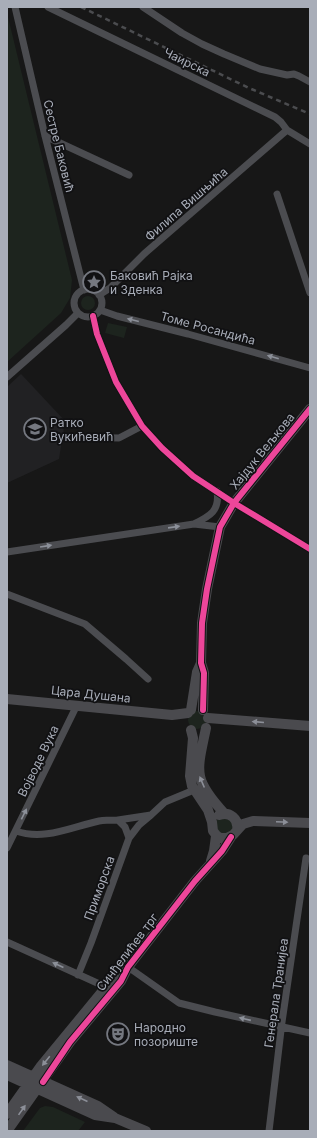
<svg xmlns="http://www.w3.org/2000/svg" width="317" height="1138" viewBox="0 0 317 1138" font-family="Inter,sans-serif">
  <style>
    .built { fill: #212123 }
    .green { fill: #1d241e }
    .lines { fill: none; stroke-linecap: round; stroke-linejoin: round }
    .street { stroke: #4b4c50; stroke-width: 7 }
    .secondary { stroke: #4a4a4e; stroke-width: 10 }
    .rail { stroke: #4b4c4f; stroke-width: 2.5; stroke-dasharray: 5 4; stroke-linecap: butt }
    .cycleway-casing { stroke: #111113; stroke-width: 8 }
    .cycleway { stroke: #ed469a; stroke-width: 6 }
    .oneway { fill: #8c9099 }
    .oneway2 { fill: #8c8f98 }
    .labels { text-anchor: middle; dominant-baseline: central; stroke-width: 3.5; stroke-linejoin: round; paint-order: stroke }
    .street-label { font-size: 12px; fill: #a8adb8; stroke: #111113 }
    .poi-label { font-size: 12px; fill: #a8adb8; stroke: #111113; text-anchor: start }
  </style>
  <rect width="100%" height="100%" fill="#171717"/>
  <!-- built -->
  <path class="built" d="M21,374L65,421L59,459L7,483V387Z"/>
  <!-- green -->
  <path class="green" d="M7,13L72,280L70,298L61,313L7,362Z
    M81 303a7 7 0 1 1 14 0a7 7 0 1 1-14 0Z
    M108,323L127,327L124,338L105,333Z
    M188 720a9 9 0 1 1 18 0a9 9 0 1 1-18 0Z
    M219,817L234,821L231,834L219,835L215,822Z
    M45,1106L53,1107L85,1122L78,1131H23L40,1108Z"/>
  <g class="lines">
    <!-- street -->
    <path class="street" d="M15,7L45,136L84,290
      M48,7L275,117L281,122L287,130L310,144
      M143,7L182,33L202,44L224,54L260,69L287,75L294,74L299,76L310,82
      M45,136L129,175
      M277,194L310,293
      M74 303a14 14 0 1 1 28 0a14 14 0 1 1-28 0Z
      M99,295L110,288L144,254L287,130
      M100,310L117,316L188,334L310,368
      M93,316L97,334L116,382L142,426L162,448L193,476L234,503L310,549
      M7,377L66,325L78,313
      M74,437L119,438L142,426
      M194,524C210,516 220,511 217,491
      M7,552L194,524L220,527
      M7,594L85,624L126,659L148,679
      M118,820L151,815L165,802L194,790
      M16,831C44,841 71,827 99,821C105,820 111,820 118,820L125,827L129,838
      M7,848L77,705
      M7,942L106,987
      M128,967L179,1003L215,1012L310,1033
      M78,975L91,943L129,838L139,825L151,815
      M269,1131L282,1022L306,858"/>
    <!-- secondary -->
    <path class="secondary" d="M7,699L172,715L188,713
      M191,710L197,672L201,663
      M203,710L204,673L201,663L202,623L207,589L220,527L234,503L310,409
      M208,718L310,726
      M206,728C197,772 192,778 224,813
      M191,730L193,738L190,776L192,786L208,810L212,822L213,831L217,836L220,838H227L233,835L243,824L253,821L310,823
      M219,815C230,811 239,819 237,830
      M211,861L214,851L216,836
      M7,1065L98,1106L114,1117
      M7,1075L95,1115L115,1118L146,1131
      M7,1114L41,1066L106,987L115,979
      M7,1131L70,1042L121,981L128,967L195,881L222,851L231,837"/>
    <!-- rail -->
    <path class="rail" d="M81,7L249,88L310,114"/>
    <!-- cycleway casing -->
    <g class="cycleway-casing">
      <path id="cycleway" d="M93,316L97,334L116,382L142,426L162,448L193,476L234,503L310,549
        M203,710L204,673L201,663L202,623L207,589L220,527L234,503L310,409
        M43,1082L70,1042L121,981L128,967L195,881L222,851L231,837"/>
    </g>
    <!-- cycleway -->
    <use href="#cycleway" class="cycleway"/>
  </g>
  <!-- one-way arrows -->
  <defs><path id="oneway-solid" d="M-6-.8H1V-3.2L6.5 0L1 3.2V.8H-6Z"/></defs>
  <g class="oneway">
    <use href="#oneway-solid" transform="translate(133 320) rotate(-166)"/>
    <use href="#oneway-solid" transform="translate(273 357) rotate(-164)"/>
    <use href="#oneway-solid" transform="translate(174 527) rotate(-8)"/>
    <use href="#oneway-solid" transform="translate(46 546) rotate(-9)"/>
    <use href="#oneway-solid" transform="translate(24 814) rotate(-64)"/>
    <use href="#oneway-solid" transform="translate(58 965) rotate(-155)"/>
    <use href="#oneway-solid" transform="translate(245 1019) rotate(-167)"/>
  </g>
  <g class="oneway2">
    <use href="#oneway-solid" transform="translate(258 722) rotate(-175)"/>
    <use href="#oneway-solid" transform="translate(202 782) rotate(-113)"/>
    <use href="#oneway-solid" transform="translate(282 822) rotate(2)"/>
    <use href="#oneway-solid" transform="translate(46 1061) rotate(129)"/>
    <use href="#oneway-solid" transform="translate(82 1099) rotate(-156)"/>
    <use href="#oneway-solid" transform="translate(22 1110) rotate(-55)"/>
  </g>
  <!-- icons -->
  <defs>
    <g id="sight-ring" transform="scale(1.15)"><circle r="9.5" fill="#111113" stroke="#757880" stroke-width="1.5"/><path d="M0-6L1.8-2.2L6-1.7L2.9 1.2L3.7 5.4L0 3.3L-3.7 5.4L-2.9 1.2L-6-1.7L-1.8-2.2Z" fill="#757880"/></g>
    <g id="school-ring" transform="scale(1.15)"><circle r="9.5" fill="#111113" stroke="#757880" stroke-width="1.5"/><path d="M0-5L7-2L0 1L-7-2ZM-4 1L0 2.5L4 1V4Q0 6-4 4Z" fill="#757880"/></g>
    <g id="theatre-ring" transform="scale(1.15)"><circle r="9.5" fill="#111113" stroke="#757880" stroke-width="1.5"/><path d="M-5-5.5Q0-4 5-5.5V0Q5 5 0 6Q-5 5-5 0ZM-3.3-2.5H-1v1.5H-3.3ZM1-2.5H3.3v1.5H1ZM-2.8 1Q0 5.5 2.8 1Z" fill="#757880"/></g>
  </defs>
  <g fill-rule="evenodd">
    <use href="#sight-ring" x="94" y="282"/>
    <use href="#school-ring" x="35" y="429"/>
    <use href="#theatre-ring" x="118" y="1034"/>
  </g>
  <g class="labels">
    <!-- street labels -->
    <g class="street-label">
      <text transform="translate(187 62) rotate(26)">Чаирска</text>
      <text transform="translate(59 146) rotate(76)">Сестре Баковић</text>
      <text transform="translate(186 204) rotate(-41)">Филипа Вишњића</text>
      <text transform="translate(208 328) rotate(15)">Томе Росандића</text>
      <text transform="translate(262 451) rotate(-51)">Хајдук Вељкова</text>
      <text transform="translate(91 694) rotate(6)">Цара Душана</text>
      <text transform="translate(38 761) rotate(-64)">Војводе Вука</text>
      <text transform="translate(99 888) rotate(-70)">Приморска</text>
      <text transform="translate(127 952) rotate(-53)">Синђелићев трг</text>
      <text transform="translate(276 993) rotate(-82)">Генерала Транијеа</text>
    </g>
    <!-- poi labels -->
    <g class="poi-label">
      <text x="110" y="275">Баковић Рајка<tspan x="110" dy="14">и Зденка</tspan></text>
      <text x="50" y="422">Ратко<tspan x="50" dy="14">Вукићевић</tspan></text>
      <text x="134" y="1027">Народно<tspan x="134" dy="14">позориште</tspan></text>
    </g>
  </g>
  <!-- border -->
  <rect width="317" height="1138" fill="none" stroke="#a8adb8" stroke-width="16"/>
</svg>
